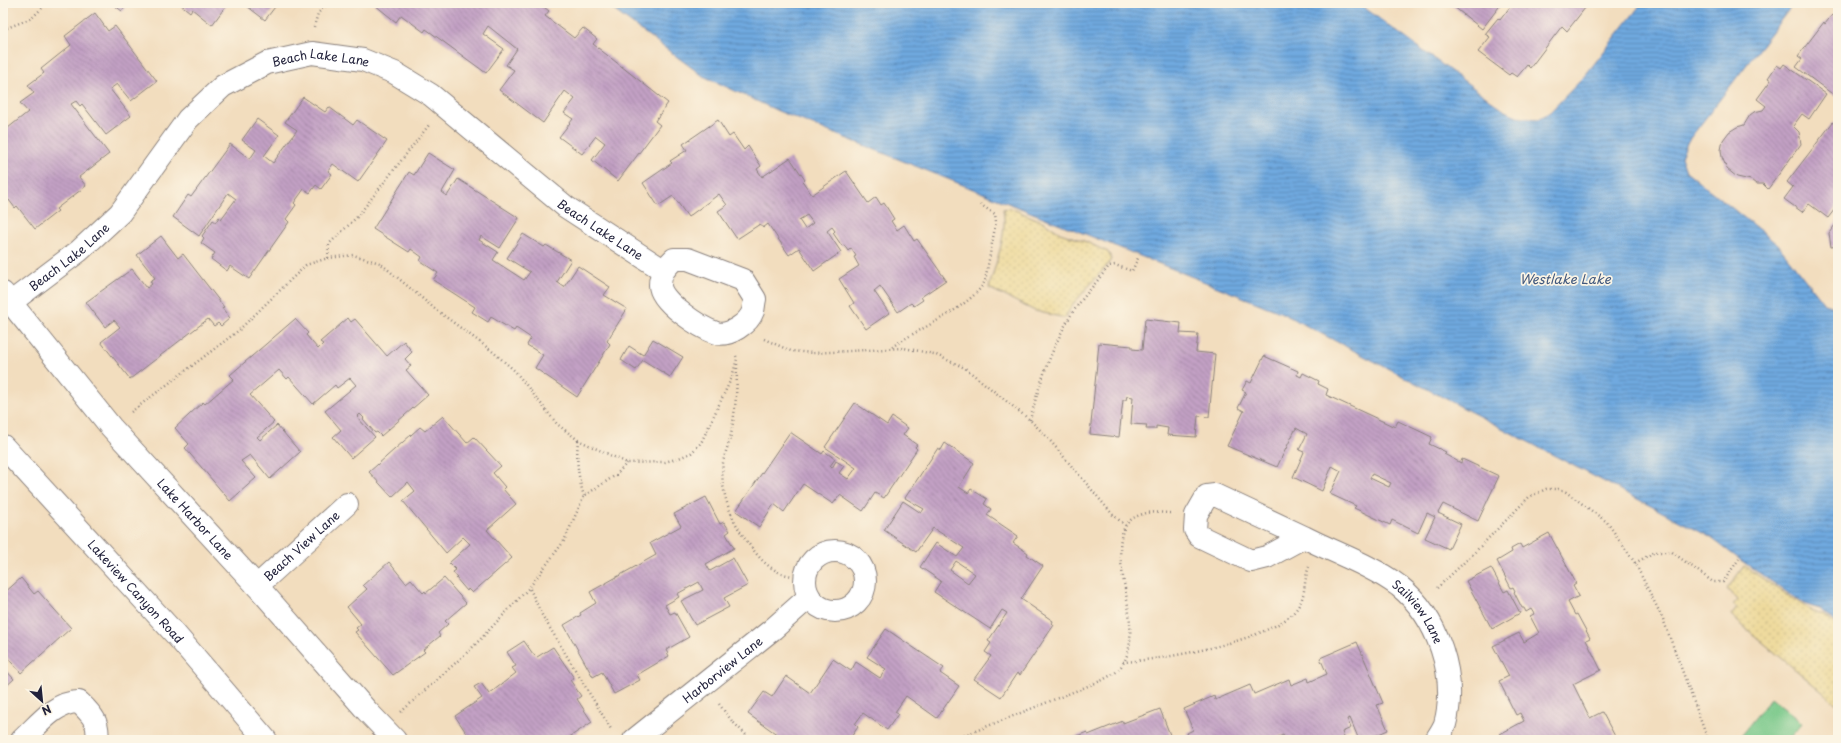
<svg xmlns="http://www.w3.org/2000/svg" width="1841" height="743" viewBox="0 0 1841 743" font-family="'Playpen Sans',sans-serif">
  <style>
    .sand { fill: url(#sand-dots); stroke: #887e6c }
    .park { fill: #78c889; stroke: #4d7562 }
    .water { fill: url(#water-rules); stroke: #48668d }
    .building { fill: url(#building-back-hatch); fill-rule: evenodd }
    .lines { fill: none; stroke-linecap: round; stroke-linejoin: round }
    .street-casing { stroke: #8a807c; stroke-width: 24 }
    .secondary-casing { stroke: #8a807c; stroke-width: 24 }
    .path { stroke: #8a807c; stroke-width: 2.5; stroke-dasharray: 1 3; stroke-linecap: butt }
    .street { stroke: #fff; stroke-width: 22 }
    .secondary { stroke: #fff; stroke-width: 22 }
    .labels { text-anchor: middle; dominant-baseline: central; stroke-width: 3.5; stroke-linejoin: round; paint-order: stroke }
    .street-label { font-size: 12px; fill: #22223b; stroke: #fcf5e5 }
    .water-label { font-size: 13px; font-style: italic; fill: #41587d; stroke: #fcf5e5 }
  </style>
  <defs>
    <pattern id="sand-dots" width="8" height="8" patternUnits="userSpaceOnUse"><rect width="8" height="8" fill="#eeda9e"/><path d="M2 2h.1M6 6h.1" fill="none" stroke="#ccbb89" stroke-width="1.8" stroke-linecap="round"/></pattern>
    <pattern id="water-rules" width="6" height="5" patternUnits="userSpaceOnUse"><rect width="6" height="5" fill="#6fa9df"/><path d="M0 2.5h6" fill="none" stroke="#5b89b6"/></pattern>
    <pattern id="building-back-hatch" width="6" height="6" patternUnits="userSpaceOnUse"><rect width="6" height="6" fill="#c2a0c4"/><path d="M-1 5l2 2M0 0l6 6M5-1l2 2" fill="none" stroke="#9d82a0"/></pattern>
  </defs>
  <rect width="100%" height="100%" fill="#fcf5e5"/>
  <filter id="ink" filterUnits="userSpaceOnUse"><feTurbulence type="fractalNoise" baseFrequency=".025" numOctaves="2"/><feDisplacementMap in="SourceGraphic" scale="8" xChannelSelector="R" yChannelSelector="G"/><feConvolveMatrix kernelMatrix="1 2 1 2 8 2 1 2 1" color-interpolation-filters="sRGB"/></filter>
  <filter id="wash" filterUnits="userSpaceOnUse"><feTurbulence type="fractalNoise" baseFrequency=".012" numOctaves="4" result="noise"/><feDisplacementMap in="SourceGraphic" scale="16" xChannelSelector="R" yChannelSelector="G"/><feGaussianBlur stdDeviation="0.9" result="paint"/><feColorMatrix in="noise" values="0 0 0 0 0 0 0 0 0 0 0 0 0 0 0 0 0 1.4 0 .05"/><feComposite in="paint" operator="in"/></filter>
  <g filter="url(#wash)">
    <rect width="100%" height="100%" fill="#f2ddbe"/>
    <!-- sand -->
    <path class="sand" d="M1010,208L1044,222L1060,233L1084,241L1108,252L1112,260L1072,305L1065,318L1035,311L989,288C995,264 1008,234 1003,209Z
      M1744,566L1810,610L1824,615L1838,626V705L1731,616L1737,608L1733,605L1737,600L1727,589Z"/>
    <!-- park -->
    <path class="park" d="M1771,698L1802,723L1788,740H1737Z"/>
    <!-- water -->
    <path class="water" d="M604,3H1358L1505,111L1522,118L1539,119L1550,112L1583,78L1642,3H1794L1688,141L1681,157L1686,171L1778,245L1824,304L1838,308V624L1820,609L1804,604L1739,559L1710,537L1280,312L778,111L703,76Z"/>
    <g id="blocks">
      <!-- building -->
      <path class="building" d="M111,3H128L122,11Z
        M179,3H228L212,25L192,9L190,12Z
        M243,3H278L265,20Z
        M376,3H539L549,11L545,16L574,38L583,28L597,39L593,44L668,103L655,121L660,125L618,181L592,160L605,143L596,136L582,154L559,137L573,119L564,113L575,99L565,91L543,123L499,90L514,70L506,65L517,49L488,26L483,34L504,49L486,73L426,29L424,32L401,15L396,22L375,5Z
        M1449,3H1502L1482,29Z
        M1513,3H1589L1567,31L1562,26L1530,68L1527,65L1517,77L1511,73L1509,75L1478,52L1490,37L1485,34L1498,18L1500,20Z
        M95,13L108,31L115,26L157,81L131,101L117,84L110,89L131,116L106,135L82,104L80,106L76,101L71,104L109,154L79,177L86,186L56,209L58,211L35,229L17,206L15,208L9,200L6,202L3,199V132L28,112L20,103L34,93L28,85L44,73L41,69L71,45L65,36Z
        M1832,15L1838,19V92L1835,96L1796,67L1802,59L1798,56L1824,22L1825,24Z
        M1784,64L1826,94L1809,119L1802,114L1793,126L1799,132L1801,144L1768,189L1763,184H1756L1751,180L1737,177L1727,169L1722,157L1721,150L1723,140L1729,132L1737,127L1744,125L1750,115L1754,112L1763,110L1766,106L1757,99L1771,80L1768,78L1777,65L1781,68Z
        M303,97L325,112L329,107L353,125L357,120L387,141L358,182L333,164L328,171L332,174L321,189L316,185L310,193L304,189L294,203L296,205L286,219L289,222L249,279L230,266L227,271L211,259L215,253L201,243L204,238L202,236L213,220L216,222L219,217L221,219L236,199L228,193L199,236L173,217L188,195L191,197L230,144L250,159L256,150L242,140L257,119L279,135L264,156L273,163L297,130L285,122Z
        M718,120L729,137L733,134L744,150L748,146L761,166L757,169L762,177L790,158L805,180L803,182L812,195L846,171L868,203L876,197L881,205L884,203L894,219L891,221L897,230L904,225L914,241L917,239L946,280L921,297L923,300L914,306L911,303L898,312L880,286L874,291L889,313L866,329L850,306L854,303L839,279L859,266L854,257L856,256L851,248L848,251L844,245L842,246L833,233L835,231L832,227L827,231L841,252L814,271L799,248L789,255L768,224L763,228L760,224L737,239L718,211L727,205L719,194L688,217L673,196L658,206L643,183L672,163L670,161L687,150L683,144ZM807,215L813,223L805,229L799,220Z
        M1833,122L1838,126V205L1828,218L1809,204L1802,212L1784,199L1793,187L1787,182Z
        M428,153L455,170L442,192L447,196L458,179L519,218L500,248L481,236L479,240L498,252L493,260L524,280L530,272L507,258L523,234L544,247L546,245L571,260L557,282L564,287L578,266L610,287L604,295L627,309L607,341L610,344L577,397L535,368L543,355L527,345L531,338L516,328L514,331L491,317L488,322L472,312L475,307L433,280L438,273L420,261L422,257L411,249L409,252L373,229L409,172L414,175Z
        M1838,221V246L1831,247L1829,233Z
        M161,236L178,258L183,254L224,307L222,308L230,318L221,326L218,323L214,326L208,319L130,379L101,342L120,327L114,320L105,327L86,302L132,269L147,288L152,284L150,281L155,278L137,255Z
        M348,318L351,322L355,319L387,356L404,341L412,352L405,359L411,366L406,370L428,395L381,436L377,432L375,433L363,419L364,418L360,414L357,417L375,437L351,458L333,437L341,430L325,411L356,385L350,378L337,388L335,385L313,404L289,377L287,379L279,370L250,395L274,422L257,437L260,440L277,425L300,452L270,479L250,455L241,461L256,478L230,501L185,448L189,444L175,428L203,402L205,404L234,379L230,375L295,319L308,333L306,335L318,349L323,344L320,342Z
        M1145,319L1181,323L1180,333L1198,334L1196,352L1215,354L1209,417L1198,416L1196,437L1167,435L1168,428L1156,426V429H1146L1147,425L1131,424L1133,397L1127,396L1126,400H1123L1119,437L1090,434L1099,343L1132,346V349L1142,350Z
        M653,339L683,357L670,377L643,360L636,370L621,360L629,346L643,355Z
        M1264,356L1298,371L1297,375L1301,377L1303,373L1319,381L1318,384L1328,389L1326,395L1395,427L1398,421L1432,437L1429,444L1446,452L1444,454L1461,463L1462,459L1499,476L1478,521L1443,504L1438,513L1461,524L1449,549L1425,538L1435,517L1427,513L1418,533L1392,520L1390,525L1354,508L1356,506L1330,494L1341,471L1332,466L1322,491L1293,477L1304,452L1299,450L1307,434L1296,428L1277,467L1227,446L1244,411L1238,408L1246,392L1242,390L1247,381L1251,383ZM1372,474L1391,483L1389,487L1370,478Z
        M855,403L887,425L892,417L908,428L903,435L917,445L915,447L917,449L884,498L875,493L863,511L840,495L833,504L803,484L784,512L774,504L759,527L736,511L790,432L822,454L824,451L835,459L830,466L832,468L836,461L844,466L839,473L848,479L856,468L825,447Z
        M443,416L467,443L474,437L501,466L493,473L505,487L503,489L516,504L487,530L512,558L472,593L468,589L467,591L456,578L457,577L453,572L456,570L449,563L470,544L463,537L446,553L403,501L415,491L408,482L392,497L369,472L420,427L425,431Z
        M945,443L974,463L959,487L968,493L971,489L987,499L984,504L991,509L987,515L1018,536L1013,543L1028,553L1027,555L1043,566L1021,599L1053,621L1052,623L1054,625L1020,675L1017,673L1001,697L974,679L991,656L985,652L991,643L988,641L1007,613L1002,610L990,629L934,592L941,581L920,567L936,543L957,557L964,548L933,528L916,552L884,530L903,501L921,513L924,509L905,498L938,448L941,450ZM956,561L975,574L968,583L950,570Z
        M706,497L720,524L724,522L730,531L726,534L734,548L706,564L710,571L733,558L748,585L724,598L729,607L695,625L681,601L703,590L699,582L677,594L679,597L665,605L670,614L675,612L689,637L666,650L669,656L637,675L640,680L614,694L602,672L593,677L564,625L581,615L580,613L596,603L590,592L656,555L650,543L681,526L674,514Z
        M1549,533L1576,583L1573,585L1579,596L1568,602L1575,615L1577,614L1590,638L1586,640L1601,670L1573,684L1590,718L1602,712L1617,740H1504L1500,734L1524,721L1520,713L1516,715L1499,681L1509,676L1493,646L1519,633L1524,642L1539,633L1530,616L1534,614L1531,609L1526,612L1524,608H1522L1514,592L1515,591L1513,587L1511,588L1497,561L1512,552L1511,549L1520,544L1522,548Z
        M389,562L406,583L411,579L423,593L425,591L426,593L444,578L466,603L445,621L448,624L438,633L440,636L423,650L425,652L393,675L355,632L358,630L356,628L361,624L347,607L367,589L363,585Z
        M1491,568L1504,592L1508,590L1520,613L1492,629L1466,581Z
        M21,578L34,594L38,591L71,628L21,673L3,653V594Z
        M886,629L944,668L940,673L959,686L937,718L906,696L895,712L898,714L887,730L863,713L855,724L858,727L849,740H780L777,738L778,735L748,714L764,692L772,697L786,676L810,693L833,659L851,671L856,662L880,678L886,669L867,657Z
        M524,641L533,654H534L537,657L553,647L574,678L570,680L581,696L577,699L592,722L565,740H471L455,716L482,698L474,687L481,683L489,694L516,673L512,668L516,666L507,652Z
        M1357,642L1383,703L1377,705L1388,730L1365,740H1359L1350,718L1347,719L1351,728L1342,732L1345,740H1285L1283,735L1272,740H1190L1187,733L1193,730L1184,709L1214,696L1215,700L1250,685L1254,694L1289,679L1291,685L1308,678L1309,682L1327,674L1320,658Z
        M3,667L14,679L3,689Z
        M1160,709L1172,740H1067L1087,732L1088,735L1123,721V723Z"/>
    </g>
  </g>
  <g filter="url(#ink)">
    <use href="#blocks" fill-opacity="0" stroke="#8a807c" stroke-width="1"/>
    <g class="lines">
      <!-- street casing -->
      <g class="street-casing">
        <g id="street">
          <path d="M674,259H688L743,280L755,299C754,303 754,307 753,311C749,323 729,337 716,333C701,328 660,302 660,285C660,273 666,267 674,259Z"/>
          <path id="s1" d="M3,293L111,427L257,586L367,711L395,740"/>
          <path id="s2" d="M10,303L79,251L120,213L188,119L223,86L267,63L312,53L363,60L395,73L431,95L566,207L663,270"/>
          <path id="s3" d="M1304,537L1267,557L1251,561L1199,536L1195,530L1196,515L1207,496L1215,495L1304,537C1335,553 1371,565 1399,586C1438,617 1458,676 1445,724C1443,729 1439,735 1436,740"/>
          <circle cx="835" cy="581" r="30"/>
          <path id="s4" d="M257,586L347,504"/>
          <path d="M22,740C38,725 56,701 79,702C91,714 100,722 97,740"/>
          <path id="s5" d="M634,740L773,629L809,597"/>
        </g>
      </g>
      <!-- secondary casing -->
      <g class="secondary-casing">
        <g id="secondary">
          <path id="s6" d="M3,446L176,635L266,740"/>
        </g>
      </g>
      <!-- path -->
      <path class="path" d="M3,11L7,28L3,34
        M314,27L318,13L329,3
        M7,28L32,18L47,3
        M328,258L329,244L357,217L429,125
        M764,339L791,351L813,353L904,348L934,354L965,368L1030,420L1047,437L1113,515L1125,525
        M892,347C917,329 971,308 985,281L996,222L995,214L978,203
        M737,364C737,385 736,406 732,428C731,440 725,451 723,463C719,493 733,525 752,548C762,562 775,574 793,576
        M131,412L238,331L306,265L328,258L353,255L380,263L435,309L492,351L515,371L557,424L578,440L627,463L665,462L679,458L691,453L701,443L732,377L737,359L736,356
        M1030,420C1039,384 1052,347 1071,315C1082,298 1097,282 1109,266L1115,265L1132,271L1139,256
        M578,440C576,461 578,477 584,496
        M1635,563L1655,552H1672L1713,582H1723L1739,559
        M1437,588L1473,554L1529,497L1546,489H1558L1566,492L1607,522L1635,563L1663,619L1708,740
        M530,589L542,615L611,729
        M1123,662C1162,660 1269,641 1294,612C1308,596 1302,584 1309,567
        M719,704L732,721L751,740
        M401,712L471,649L529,588L564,541L584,496L616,475L627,463
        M953,740L1103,680C1107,677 1112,675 1116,672C1159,633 1086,529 1143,514C1152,511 1162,513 1171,513"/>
      <!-- street -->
      <use href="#street" class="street"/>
      <!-- secondary -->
      <use href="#secondary" class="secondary"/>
    </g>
  </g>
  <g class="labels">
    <!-- street labels -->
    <g class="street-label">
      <text stroke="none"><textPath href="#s2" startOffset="411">Beach Lake Lane</textPath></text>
      <text stroke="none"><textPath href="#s2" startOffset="747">Beach Lake Lane</textPath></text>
      <text stroke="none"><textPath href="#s2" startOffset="75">Beach Lake Lane</textPath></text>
      <text stroke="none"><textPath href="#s1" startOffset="297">Lake Harbor Lane</textPath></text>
      <text stroke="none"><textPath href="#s4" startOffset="60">Beach View Lane</textPath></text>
      <text stroke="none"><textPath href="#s6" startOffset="197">Lakeview Canyon Road</textPath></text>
      <text stroke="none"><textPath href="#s3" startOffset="406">Sailview Lane</textPath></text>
      <text stroke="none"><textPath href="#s5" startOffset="113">Harborview Lane</textPath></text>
    </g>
    <!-- water labels -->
    <g class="water-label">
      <text x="1565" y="278">Westlake Lake</text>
    </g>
  </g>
  <!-- margin -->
  <rect width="1841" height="743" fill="none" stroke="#fcf5e5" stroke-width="16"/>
  <!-- north arrow -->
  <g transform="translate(42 701) rotate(153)" stroke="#fcf5e5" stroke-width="3" paint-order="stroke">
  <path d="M0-3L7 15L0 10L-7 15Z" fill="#22223b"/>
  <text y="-6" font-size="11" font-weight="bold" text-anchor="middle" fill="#22223b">N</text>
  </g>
</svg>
